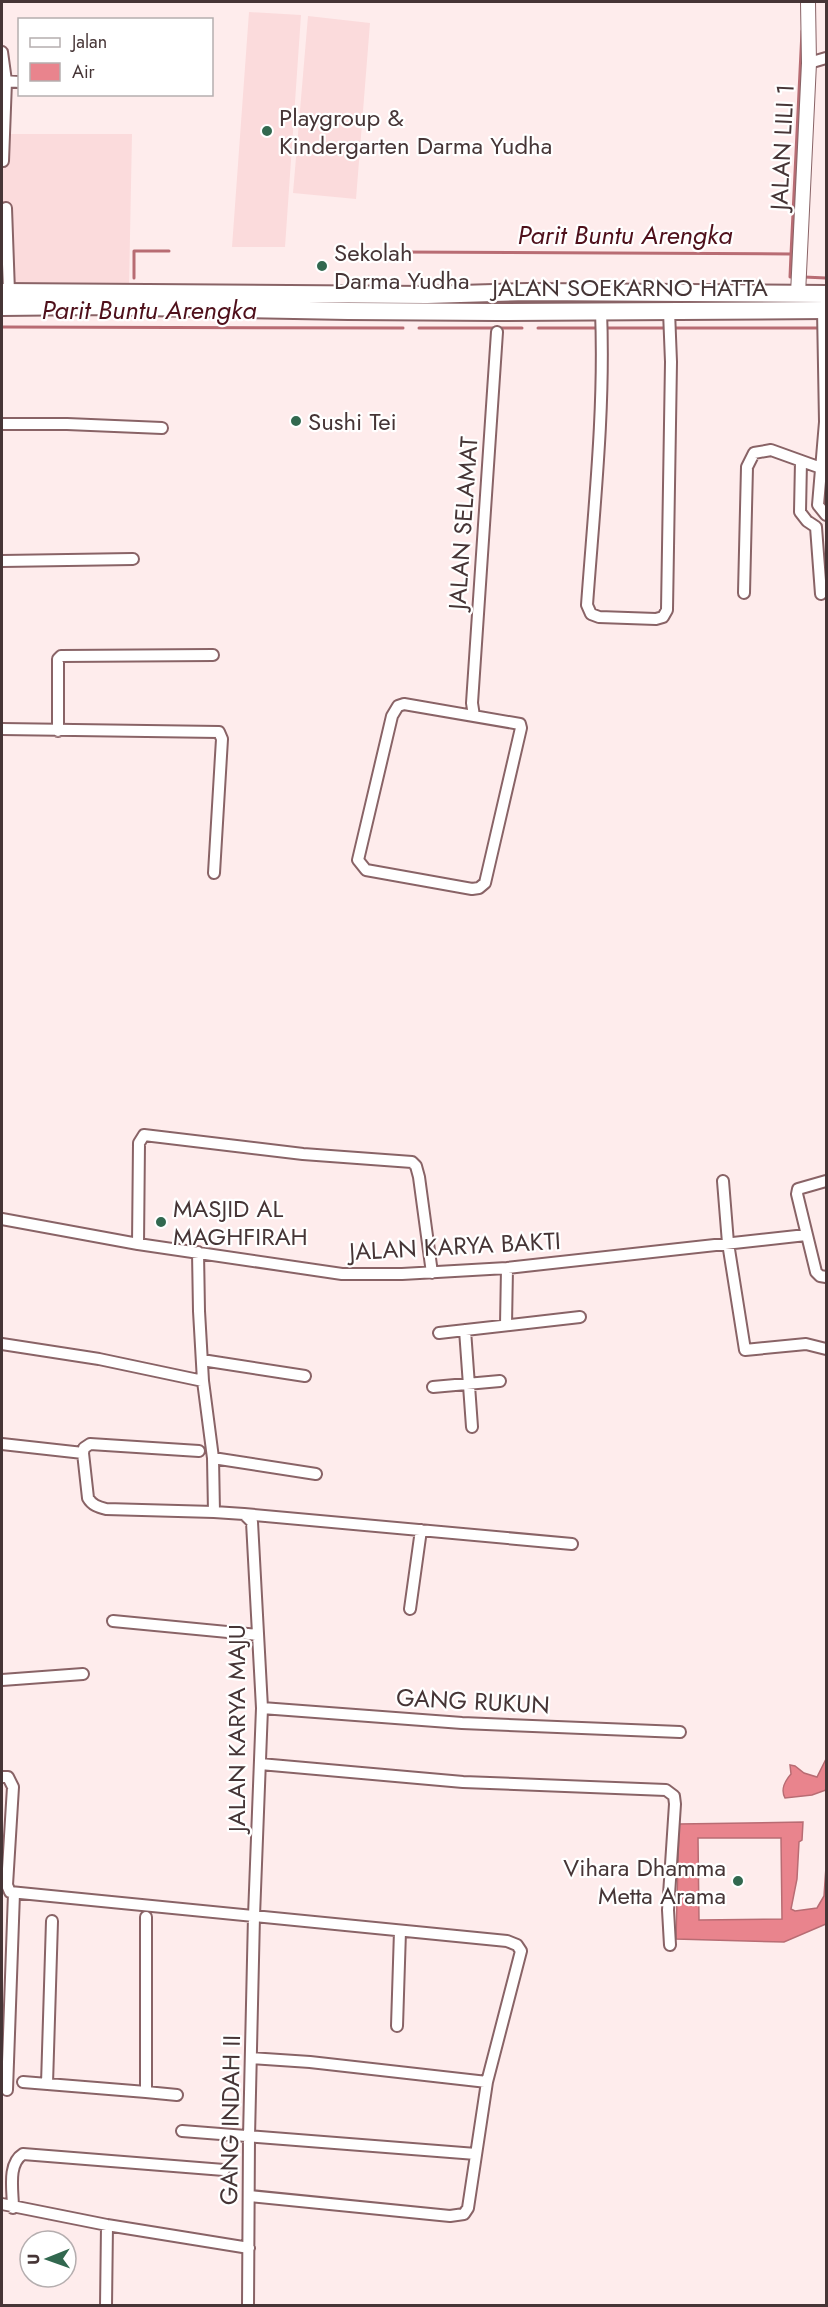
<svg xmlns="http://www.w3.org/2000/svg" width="828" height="2307" viewBox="0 0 828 2307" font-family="Jost,sans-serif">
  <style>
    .built { fill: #fbdbdc }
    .water { fill: #e9848d; stroke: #b86c73; stroke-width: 1.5; fill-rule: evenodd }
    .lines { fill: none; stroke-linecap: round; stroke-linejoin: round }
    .stream { stroke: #b86c73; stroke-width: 3 }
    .minor-casing { stroke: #896366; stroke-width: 14 }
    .tertiary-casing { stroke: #896366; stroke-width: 16 }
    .primary-casing { stroke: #896366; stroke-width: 20 }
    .minor { stroke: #fff; stroke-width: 10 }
    .tertiary { stroke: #fff; stroke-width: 14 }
    .primary { stroke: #fff; stroke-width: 16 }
    .poi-dot { fill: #32684f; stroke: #fff; stroke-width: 2 }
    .labels { text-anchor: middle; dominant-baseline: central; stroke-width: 4.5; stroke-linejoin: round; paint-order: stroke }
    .poi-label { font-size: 24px; fill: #463536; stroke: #fff; text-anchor: start }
    .street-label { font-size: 24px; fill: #463536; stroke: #fff }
    .water-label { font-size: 26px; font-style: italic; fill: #4f101b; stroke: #fff }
  </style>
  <rect width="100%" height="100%" fill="#feecec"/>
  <!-- built -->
  <path class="built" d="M249,12L301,15L285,247H232Z
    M308,16L370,23L356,199L293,193Z
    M2,134H132L129,288L2,290Z"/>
  <!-- water -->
  <path class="water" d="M826,1759V1790L812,1795L785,1798C780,1789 785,1781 791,1774L790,1765L795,1766L804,1773L817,1777Z
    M803,1822L802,1840L799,1842L797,1879L791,1909L795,1911L817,1908L824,1896L826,1867V1924L784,1942L676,1939L679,1824ZM698,1838H781L782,1919L699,1920Z"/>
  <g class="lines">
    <!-- stream -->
    <path class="stream" d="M400,252L791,254L790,277H795
      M791,254L802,31
      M804,277L826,278
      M134,278V251H169
      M2,327L403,328
      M419,328H522
      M538,328H666
      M672,328H822"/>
    <!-- minor casing -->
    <g class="minor-casing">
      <path id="minor" d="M2,52L6,81L3,161
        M809,63L826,58
        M2,81L20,82
        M6,208L9,292
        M823,310L825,422L818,505L826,515
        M601,311C605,409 594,508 587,605L591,614L599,617L656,619L663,617L667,610L671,362L669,311
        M2,424H67L162,428
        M801,461L800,512L807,521L816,527L821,594
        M2,561L133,559
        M744,593L747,467L754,453L771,450L821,468
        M404,704L520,724L521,728L485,883L479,888L472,889L366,870L358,860L392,716L398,706Z
        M474,716L472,703L497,332
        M2,729L219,732L222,739L214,873
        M58,731V659L61,656L213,655
        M723,1181L728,1243L745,1350L806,1344L826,1349
        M826,1181L798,1189L797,1194L816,1272L820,1276L826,1277
        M2,1219L138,1244L342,1274H402L507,1268L806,1235
        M138,1244L139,1143L144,1135L303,1154L412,1162L416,1166L419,1177L432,1273
        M198,1252L199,1311L203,1381L213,1458L214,1512
        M506,1325L507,1268
        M465,1330L472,1427
        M439,1333L580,1317
        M2,1344L99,1359L203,1381
        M202,1360L305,1376
        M433,1387L500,1381
        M2,1444L83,1453L88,1498C92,1505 98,1507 106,1509L214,1512L244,1514L252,1522L262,1708L254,1916L249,2137L248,2306
        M83,1453L84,1448L90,1444L199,1451
        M213,1458L316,1474
        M244,1514L572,1544
        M410,1609L421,1530
        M113,1621L258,1635
        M2,1680L83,1674
        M262,1708L462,1723L680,1732
        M260,1764L463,1782L666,1790L674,1796L675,1804L668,1910L670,1945
        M2,1777H8L13,1787L7,1885L10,1892L507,1941L517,1945L521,1951L487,2082L468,2208L464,2214L450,2216L250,2196
        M397,2026L400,1931
        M251,2058L310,2062L487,2082
        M23,2082L146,2092V1917
        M47,2084L52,1921
        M7,2090L14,1893
        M146,2092L177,2095
        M182,2131L476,2154
        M2,2204L107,2225L249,2248
        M13,2208C13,2191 7,2164 23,2154L224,2170
        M106,2306L107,2225"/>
    </g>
    <!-- tertiary casing -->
    <g class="tertiary-casing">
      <path id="tertiary" d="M798,294L809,63L808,2"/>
    </g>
    <!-- primary casing -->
    <g class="primary-casing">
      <path id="primary" d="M2,292L427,295L528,292L826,294
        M2,307L93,306L348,311L496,312L826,310"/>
    </g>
    <!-- minor -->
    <use href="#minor" class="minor"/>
    <!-- tertiary -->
    <use href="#tertiary" class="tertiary"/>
    <!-- primary -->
    <use href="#primary" class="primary"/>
  </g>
  <!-- markers -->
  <g class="poi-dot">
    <circle cx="267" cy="131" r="6"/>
    <circle cx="322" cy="266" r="6"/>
    <circle cx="296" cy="421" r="6"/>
    <circle cx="161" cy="1222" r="6"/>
    <circle cx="738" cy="1881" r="6"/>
  </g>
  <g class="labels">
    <!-- poi labels -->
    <g class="poi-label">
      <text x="279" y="117">Playgroup &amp;<tspan x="279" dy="28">Kindergarten Darma Yudha</tspan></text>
      <text x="334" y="252">Sekolah<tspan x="334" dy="28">Darma Yudha</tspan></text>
      <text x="308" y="421">Sushi Tei</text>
      <text x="173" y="1208">MASJID AL<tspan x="173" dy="28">MAGHFIRAH</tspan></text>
      <text x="726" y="1867" text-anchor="end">Vihara Dhamma<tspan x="726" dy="28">Metta Arama</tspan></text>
    </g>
    <!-- street labels -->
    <g class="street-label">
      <text transform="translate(782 147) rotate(-87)">JALAN LILI 1</text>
      <text x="630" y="287">JALAN SOEKARNO HATTA</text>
      <text transform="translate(463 523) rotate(-86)">JALAN SELAMAT</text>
      <text transform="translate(455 1246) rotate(-3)">JALAN KARYA BAKTI</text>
      <text transform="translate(473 1701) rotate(3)">GANG RUKUN</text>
      <text transform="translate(236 1728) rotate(-90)">JALAN KARYA MAJU</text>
      <text transform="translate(230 2120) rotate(-89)">GANG INDAH II</text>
    </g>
    <!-- water labels -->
    <g class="water-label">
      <text x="625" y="235">Parit Buntu Arengka</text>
      <text x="149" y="310">Parit Buntu Arengka</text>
    </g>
  </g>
  <!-- border -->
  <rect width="828" height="2307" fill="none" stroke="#463536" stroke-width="6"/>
  <!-- legend -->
  <rect x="18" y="18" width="195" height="78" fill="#ffffff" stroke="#b5aeaf" stroke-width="1.5"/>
  <rect x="30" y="38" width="30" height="9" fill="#ffffff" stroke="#b5aeaf" stroke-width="1.5"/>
  <text x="72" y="48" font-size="18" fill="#463536">Jalan</text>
  <rect x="30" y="63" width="30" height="18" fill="#e9848d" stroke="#b5aeaf" stroke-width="1.5"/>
  <text x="72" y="78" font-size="18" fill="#463536">Air</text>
  <!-- north arrow -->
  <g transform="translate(48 2259) rotate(269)"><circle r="28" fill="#ffffff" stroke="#b5aeaf" stroke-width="1.5"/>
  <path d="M0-4.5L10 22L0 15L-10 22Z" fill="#32684f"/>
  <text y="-9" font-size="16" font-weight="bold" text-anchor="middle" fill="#463536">U</text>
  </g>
</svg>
